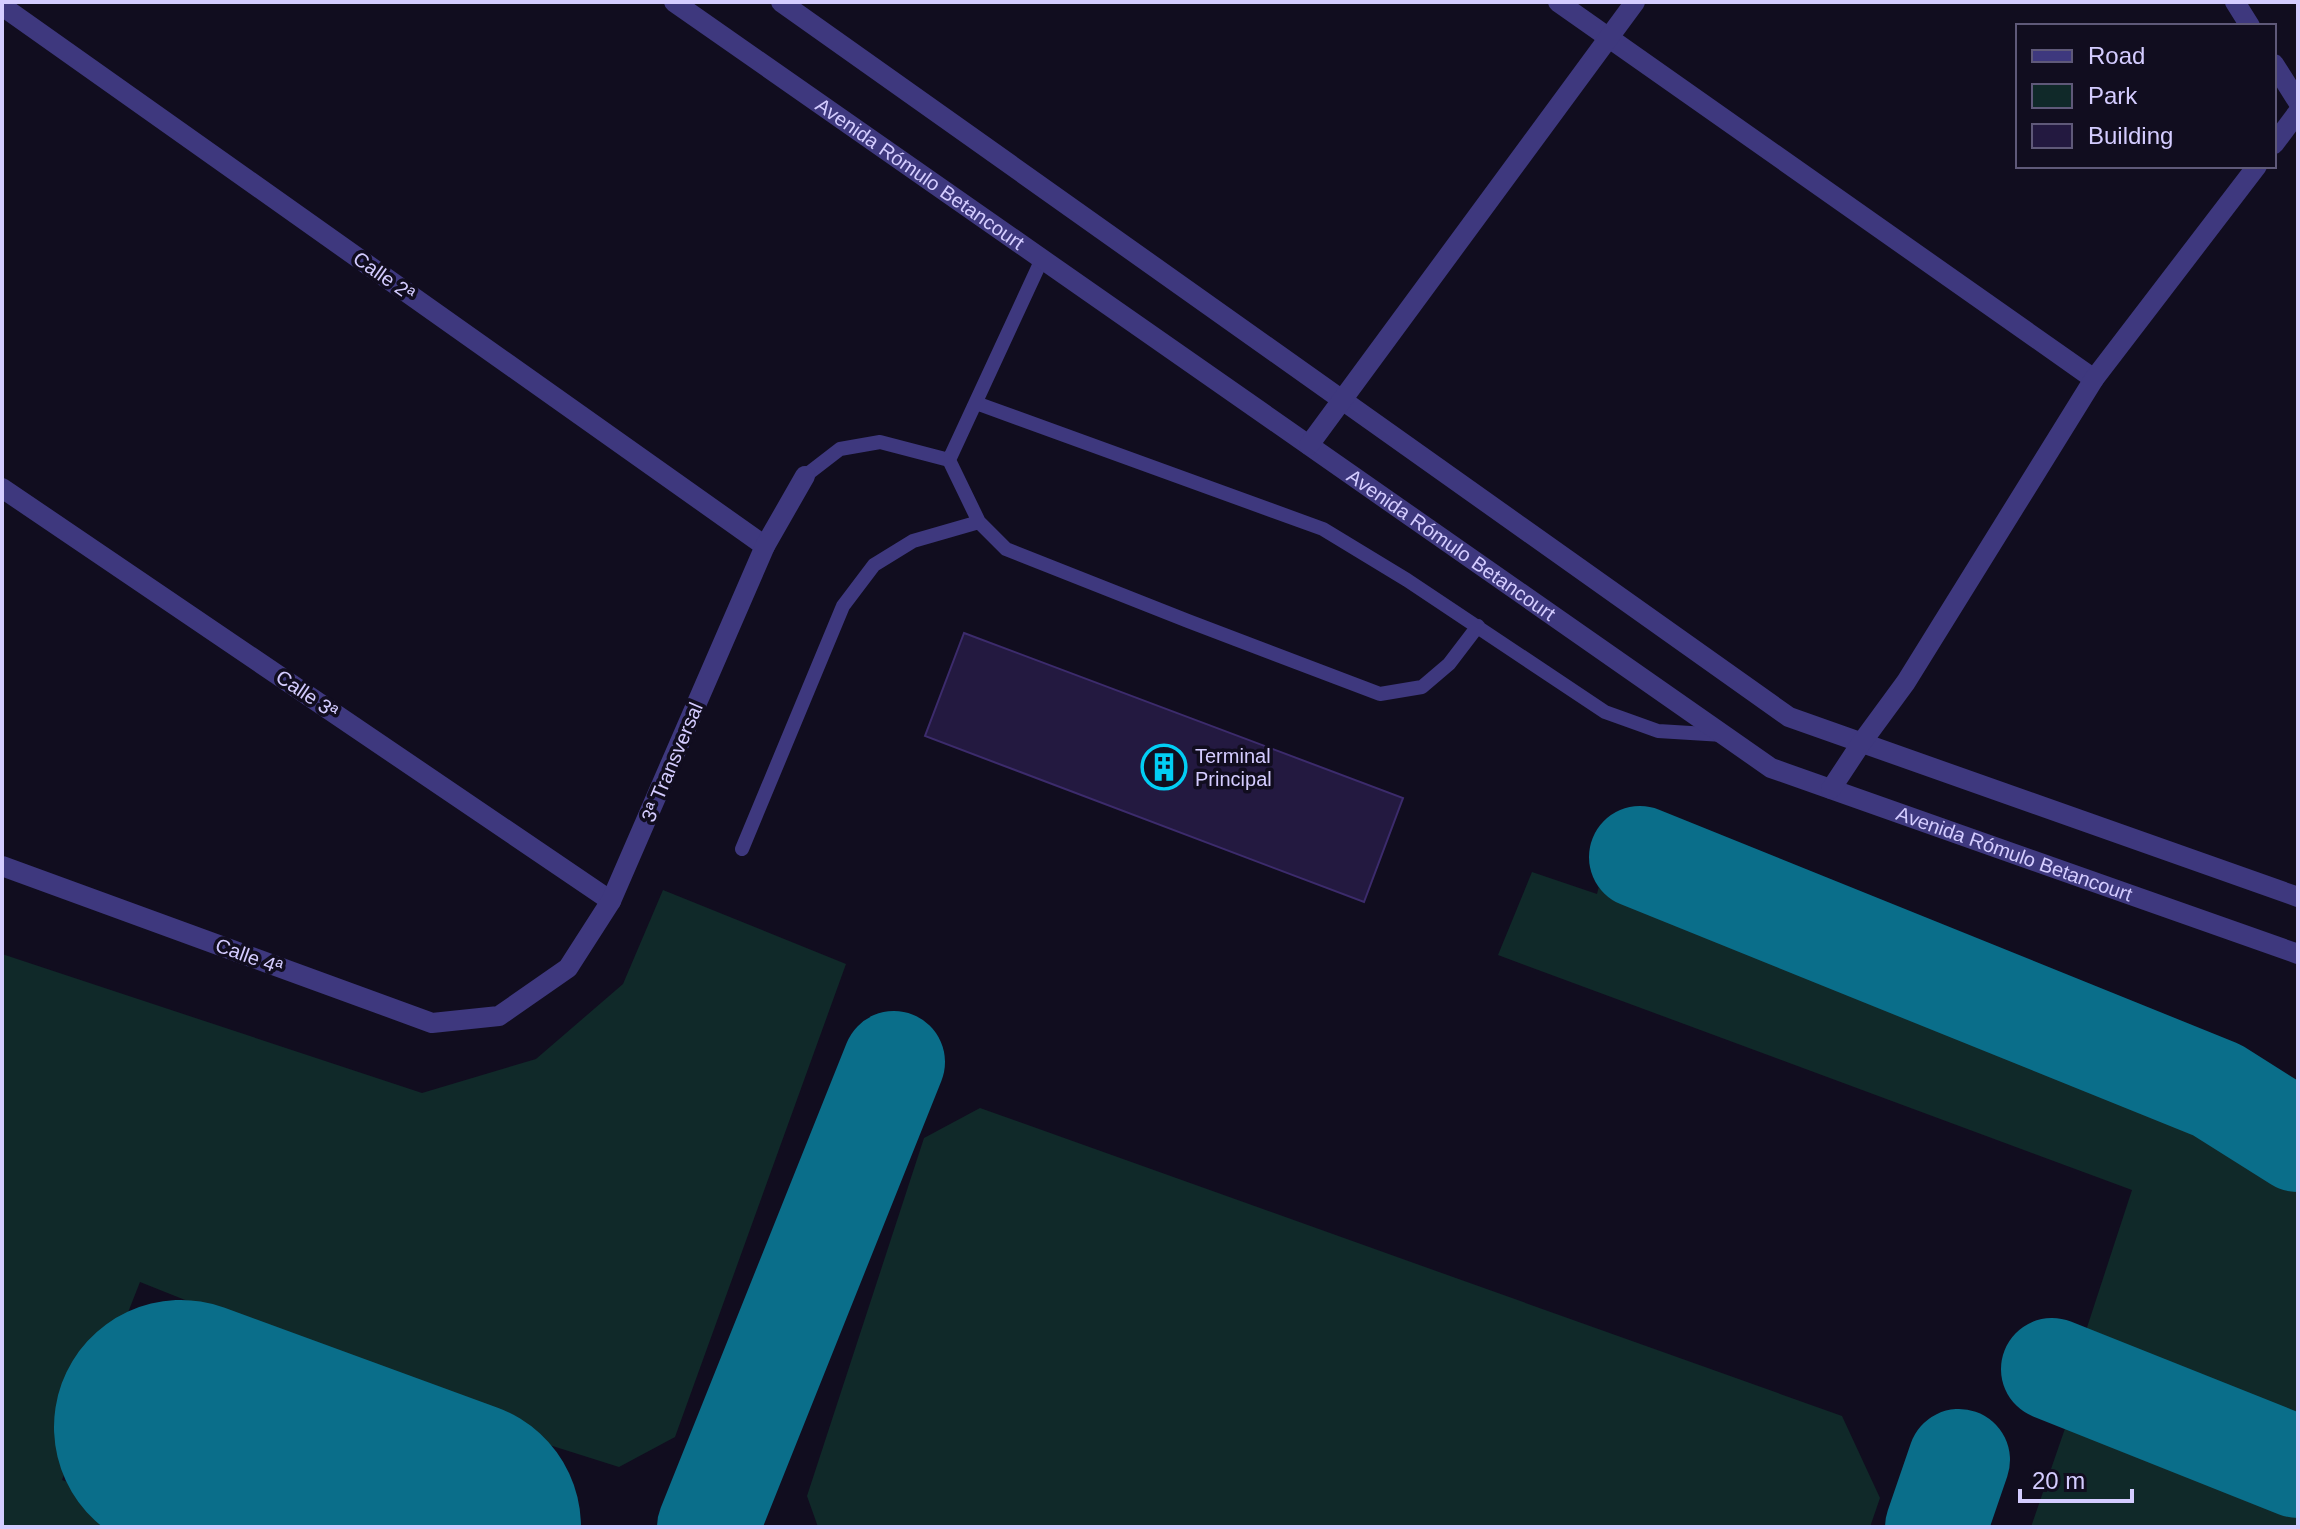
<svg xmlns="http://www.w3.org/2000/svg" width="2300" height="1529" viewBox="0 0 2300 1529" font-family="Helvetica,sans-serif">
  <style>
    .green { fill: #102929 }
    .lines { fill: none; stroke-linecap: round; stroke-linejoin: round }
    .taxiway { stroke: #0a6e8a; stroke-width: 102 }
    .runway { stroke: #0a6e8a; stroke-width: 254 }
    .building { fill: #231940; stroke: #3c2b6c; stroke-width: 2 }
    .lane { stroke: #3e387e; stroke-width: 14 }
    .street { stroke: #3e387e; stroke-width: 20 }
    .labels { text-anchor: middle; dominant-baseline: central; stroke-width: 7; stroke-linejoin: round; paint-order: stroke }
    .street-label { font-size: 20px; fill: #d4ccff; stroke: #110d1f }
    .poi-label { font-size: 20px; fill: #d4ccff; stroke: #110d1f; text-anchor: start }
  </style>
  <rect width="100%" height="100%" fill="#110d1f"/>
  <!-- green -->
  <path class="green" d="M1532,872L1597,894L1602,874L2194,1101L2298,1171V1443L2077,1358L2132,1190L1498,955Z
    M663,890L846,964L675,1437L619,1467L543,1443L140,1282L62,1480L187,1527H2V954L422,1093L536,1059L623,984Z
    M980,1108L1842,1416L1880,1498L1870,1527H818L807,1496L924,1138Z
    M2070,1414L2298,1506V1527H2031Z"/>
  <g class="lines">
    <!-- taxiway -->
    <path class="taxiway" d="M1640,857L2217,1090L2298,1141
      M2052,1369L2298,1467
      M708,1527L894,1062
      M1936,1527L1959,1460"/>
    <!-- runway -->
    <path class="runway" d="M181,1427L454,1527"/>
  </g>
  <!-- building -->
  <path class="building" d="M964,633L1403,798L1364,902L925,736Z"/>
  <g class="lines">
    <!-- lane -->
    <path class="lane" d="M976,403L1323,529L1407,580L1605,712L1658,731L1723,735
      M949,460L1042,259
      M805,476L840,449L880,442L949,460L979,522L1006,549L1188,621L1380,694L1422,687L1449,664L1478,626
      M742,849L843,606L874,565L913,541L979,522"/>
    <!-- street -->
    <g class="street">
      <path id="s1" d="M674,2L1771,768L2298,954"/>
      <path d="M781,2L1789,717L2298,897"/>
      <path d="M1558,2L2094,379"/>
      <path d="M2235,2L2250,26"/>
      <path d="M2,6L765,546"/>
      <path d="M2274,64L2298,102"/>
      <path d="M2274,144L2298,112"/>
      <path d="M1309,445L1635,2"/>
      <path d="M2,488L611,901"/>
      <path d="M1831,789L1862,742L1906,682L2094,379L2257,166"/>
      <path d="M2,866L432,1023L499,1016L568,968L611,901L765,546L805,476"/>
    </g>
  </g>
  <!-- icons -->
  <defs>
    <g id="building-ring" transform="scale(2.3)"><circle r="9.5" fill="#110d1f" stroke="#02cef4" stroke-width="1.5"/><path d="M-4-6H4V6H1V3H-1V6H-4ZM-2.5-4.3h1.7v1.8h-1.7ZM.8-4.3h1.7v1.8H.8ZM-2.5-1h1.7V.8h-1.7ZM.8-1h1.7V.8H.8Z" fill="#02cef4"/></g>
  </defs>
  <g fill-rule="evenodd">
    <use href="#building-ring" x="1164" y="767"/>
  </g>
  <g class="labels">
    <!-- street labels -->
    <g class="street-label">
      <text stroke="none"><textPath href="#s1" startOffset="300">Avenida Rómulo Betancourt</textPath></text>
      <text transform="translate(384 276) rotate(35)">Calle 2ª</text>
      <text stroke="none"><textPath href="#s1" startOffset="948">Avenida Rómulo Betancourt</textPath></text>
      <text transform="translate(307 694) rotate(34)">Calle 3ª</text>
      <text transform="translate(672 762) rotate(-67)">3ª Transversal</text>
      <text stroke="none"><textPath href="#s1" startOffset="1596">Avenida Rómulo Betancourt</textPath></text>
      <text transform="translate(249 956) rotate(20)">Calle 4ª</text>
    </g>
    <!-- poi labels -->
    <g class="poi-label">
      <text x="1195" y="756">Terminal<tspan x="1195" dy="23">Principal</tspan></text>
    </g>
  </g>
  <!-- border -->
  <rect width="2300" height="1529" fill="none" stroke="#d4ccff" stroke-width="8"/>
  <!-- legend -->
  <rect x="2016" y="24" width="260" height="144" fill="#110d1f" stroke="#5f5979" stroke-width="2"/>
  <rect x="2032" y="50" width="40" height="12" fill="#3e387e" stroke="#5f5979" stroke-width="2"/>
  <text x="2088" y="64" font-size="24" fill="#d4ccff">Road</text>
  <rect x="2032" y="84" width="40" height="24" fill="#102929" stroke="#5f5979" stroke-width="2"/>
  <text x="2088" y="104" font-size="24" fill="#d4ccff">Park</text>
  <rect x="2032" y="124" width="40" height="24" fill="#231940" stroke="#5f5979" stroke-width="2"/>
  <text x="2088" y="144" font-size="24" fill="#d4ccff">Building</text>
  <!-- scale -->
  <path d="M2020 1489v12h112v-12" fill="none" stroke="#d4ccff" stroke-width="4"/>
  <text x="2032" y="1489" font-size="24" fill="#d4ccff" stroke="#110d1f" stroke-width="6" paint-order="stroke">20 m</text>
</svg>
